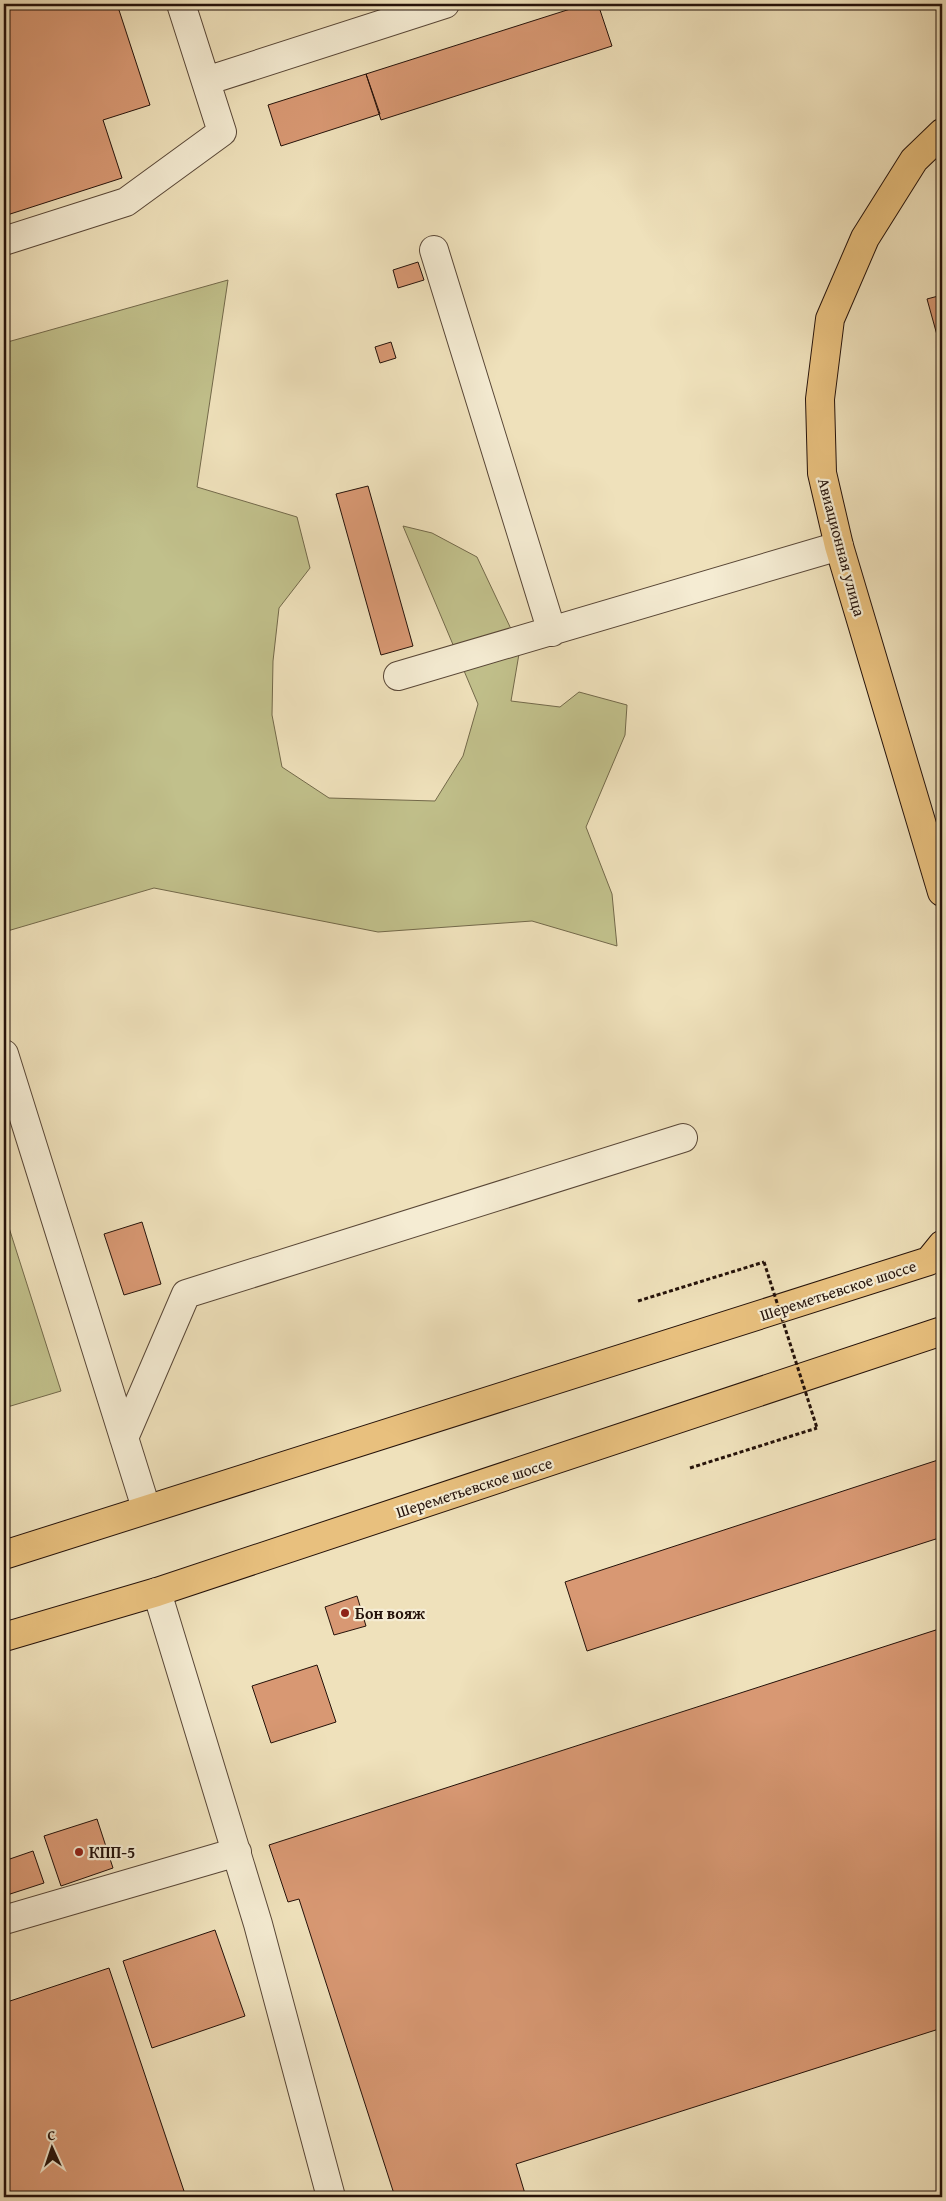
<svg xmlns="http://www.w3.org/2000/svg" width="946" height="2201" viewBox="0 0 946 2201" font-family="'Gentium Book Plus',serif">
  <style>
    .green { fill: #c1c08b; stroke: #73694a }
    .building { fill: #d89873; stroke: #25120a }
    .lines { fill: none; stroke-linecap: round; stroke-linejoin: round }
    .minor-casing { stroke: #584636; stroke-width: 30 }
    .major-casing { stroke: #25120a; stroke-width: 30 }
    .path { stroke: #25120a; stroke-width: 3; stroke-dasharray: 4 2.5; stroke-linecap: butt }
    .minor { stroke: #f5ecd3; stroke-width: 28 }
    .major { stroke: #e8c07e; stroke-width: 28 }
    .path-bridge { stroke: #25120a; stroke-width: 3; stroke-dasharray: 4 2.5; stroke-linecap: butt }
    .poi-dot { fill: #8f2418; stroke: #f5ecd3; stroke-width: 2 }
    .labels { text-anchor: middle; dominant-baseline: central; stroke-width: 4.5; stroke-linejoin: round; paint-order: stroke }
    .street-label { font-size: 16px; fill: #25120a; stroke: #f5ecd3 }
    .poi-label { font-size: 16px; font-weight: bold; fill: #25120a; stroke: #f5ecd3; text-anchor: start }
  </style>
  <rect width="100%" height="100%" fill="#efe1bb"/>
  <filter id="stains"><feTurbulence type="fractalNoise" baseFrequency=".004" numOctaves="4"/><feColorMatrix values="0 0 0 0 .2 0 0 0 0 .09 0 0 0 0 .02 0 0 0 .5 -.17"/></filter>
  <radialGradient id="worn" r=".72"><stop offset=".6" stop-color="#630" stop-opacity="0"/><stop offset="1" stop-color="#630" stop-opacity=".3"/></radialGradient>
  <!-- green -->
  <path class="green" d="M228,280L197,487L297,517L310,568L279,608L273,661L272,715L282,767L329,798L435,801L463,756L478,704L403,526L432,533L477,557L520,648L511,701L560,707L579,692L627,705L625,735L586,827L612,894L617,946L532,921L378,932L154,888L4,932V343Z
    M4,1212L61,1391L4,1408Z"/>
  <!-- building -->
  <path class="building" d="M4,4H117L150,105L103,120L122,178L4,216Z
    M586,4H598L612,46L381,120L366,74Z
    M366,74L380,114L281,146L268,105Z
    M418,262L424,280L398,288L393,270Z
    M942,295V353L927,299Z
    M391,342L396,358L380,363L375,347Z
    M368,486L413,646L381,655L336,494Z
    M142,1222L161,1284L124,1295L104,1234Z
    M941,1459L942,1537L587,1651L565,1582Z
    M357,1596L366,1626L334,1635L325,1607Z
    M942,1628V2028L516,2164L526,2197H395L299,1899L288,1902L269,1845Z
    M317,1665L336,1722L271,1743L252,1686Z
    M97,1819L113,1868L61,1886L44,1836Z
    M33,1851L44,1883L4,1896V1861Z
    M215,1930L245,2016L152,2048L123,1961Z
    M109,1968L186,2197H4V2003Z"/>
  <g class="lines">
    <!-- minor casing -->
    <g class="minor-casing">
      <path id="minor" d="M206,81L445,4
        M4,241L126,202L222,132L181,4
        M434,250L552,632
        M398,676L839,546
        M4,1054L146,1508
        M124,1438L186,1294L683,1138
        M157,1592L258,1924L331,2197
        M4,1920L237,1852"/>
    </g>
    <!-- major casing -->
    <g class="major-casing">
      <path id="major" d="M942,133L914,160L865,238L830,319L820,399L822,473L839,546L942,892
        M4,1555L929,1261L942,1245
        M4,1637L157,1592L942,1331"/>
    </g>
    <!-- path -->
    <path class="path" d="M638,1301L764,1262
      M690,1468L817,1428"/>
    <!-- minor -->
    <use href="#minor" class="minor"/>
    <!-- major -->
    <use href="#major" class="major"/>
    <!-- path-bridge -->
    <path class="path-bridge" d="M764,1262L817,1428"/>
  </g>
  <!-- markers -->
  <g class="poi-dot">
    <circle cx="345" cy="1613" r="5"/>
    <circle cx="79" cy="1852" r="5"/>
  </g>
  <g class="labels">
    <!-- street labels -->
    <g class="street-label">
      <text transform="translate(842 547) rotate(75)">Авиационная улица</text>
      <text transform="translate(838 1290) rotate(-18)">Шереметьевское шоссе</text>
      <text transform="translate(474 1487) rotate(-18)">Шереметьевское шоссе</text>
    </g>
    <!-- poi labels -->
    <g class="poi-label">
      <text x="355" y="1613">Бон вояж</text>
      <text x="89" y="1852">КПП-5</text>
    </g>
  </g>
  <!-- margin -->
  <rect width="946" height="2201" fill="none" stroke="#efe1bb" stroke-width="20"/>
  <rect x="5" y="5" width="936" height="2191" fill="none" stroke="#25120a" stroke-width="2.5"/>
  <rect x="10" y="10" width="926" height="2181" fill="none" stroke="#25120a"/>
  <!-- north arrow -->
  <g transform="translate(52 2148) rotate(357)" stroke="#f5ecd3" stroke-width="4" paint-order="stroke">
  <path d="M0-4L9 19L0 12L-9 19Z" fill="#25120a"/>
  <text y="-8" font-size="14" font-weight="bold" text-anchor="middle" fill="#25120a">С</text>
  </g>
  <rect width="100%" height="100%" filter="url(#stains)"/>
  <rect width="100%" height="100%" fill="url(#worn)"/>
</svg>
